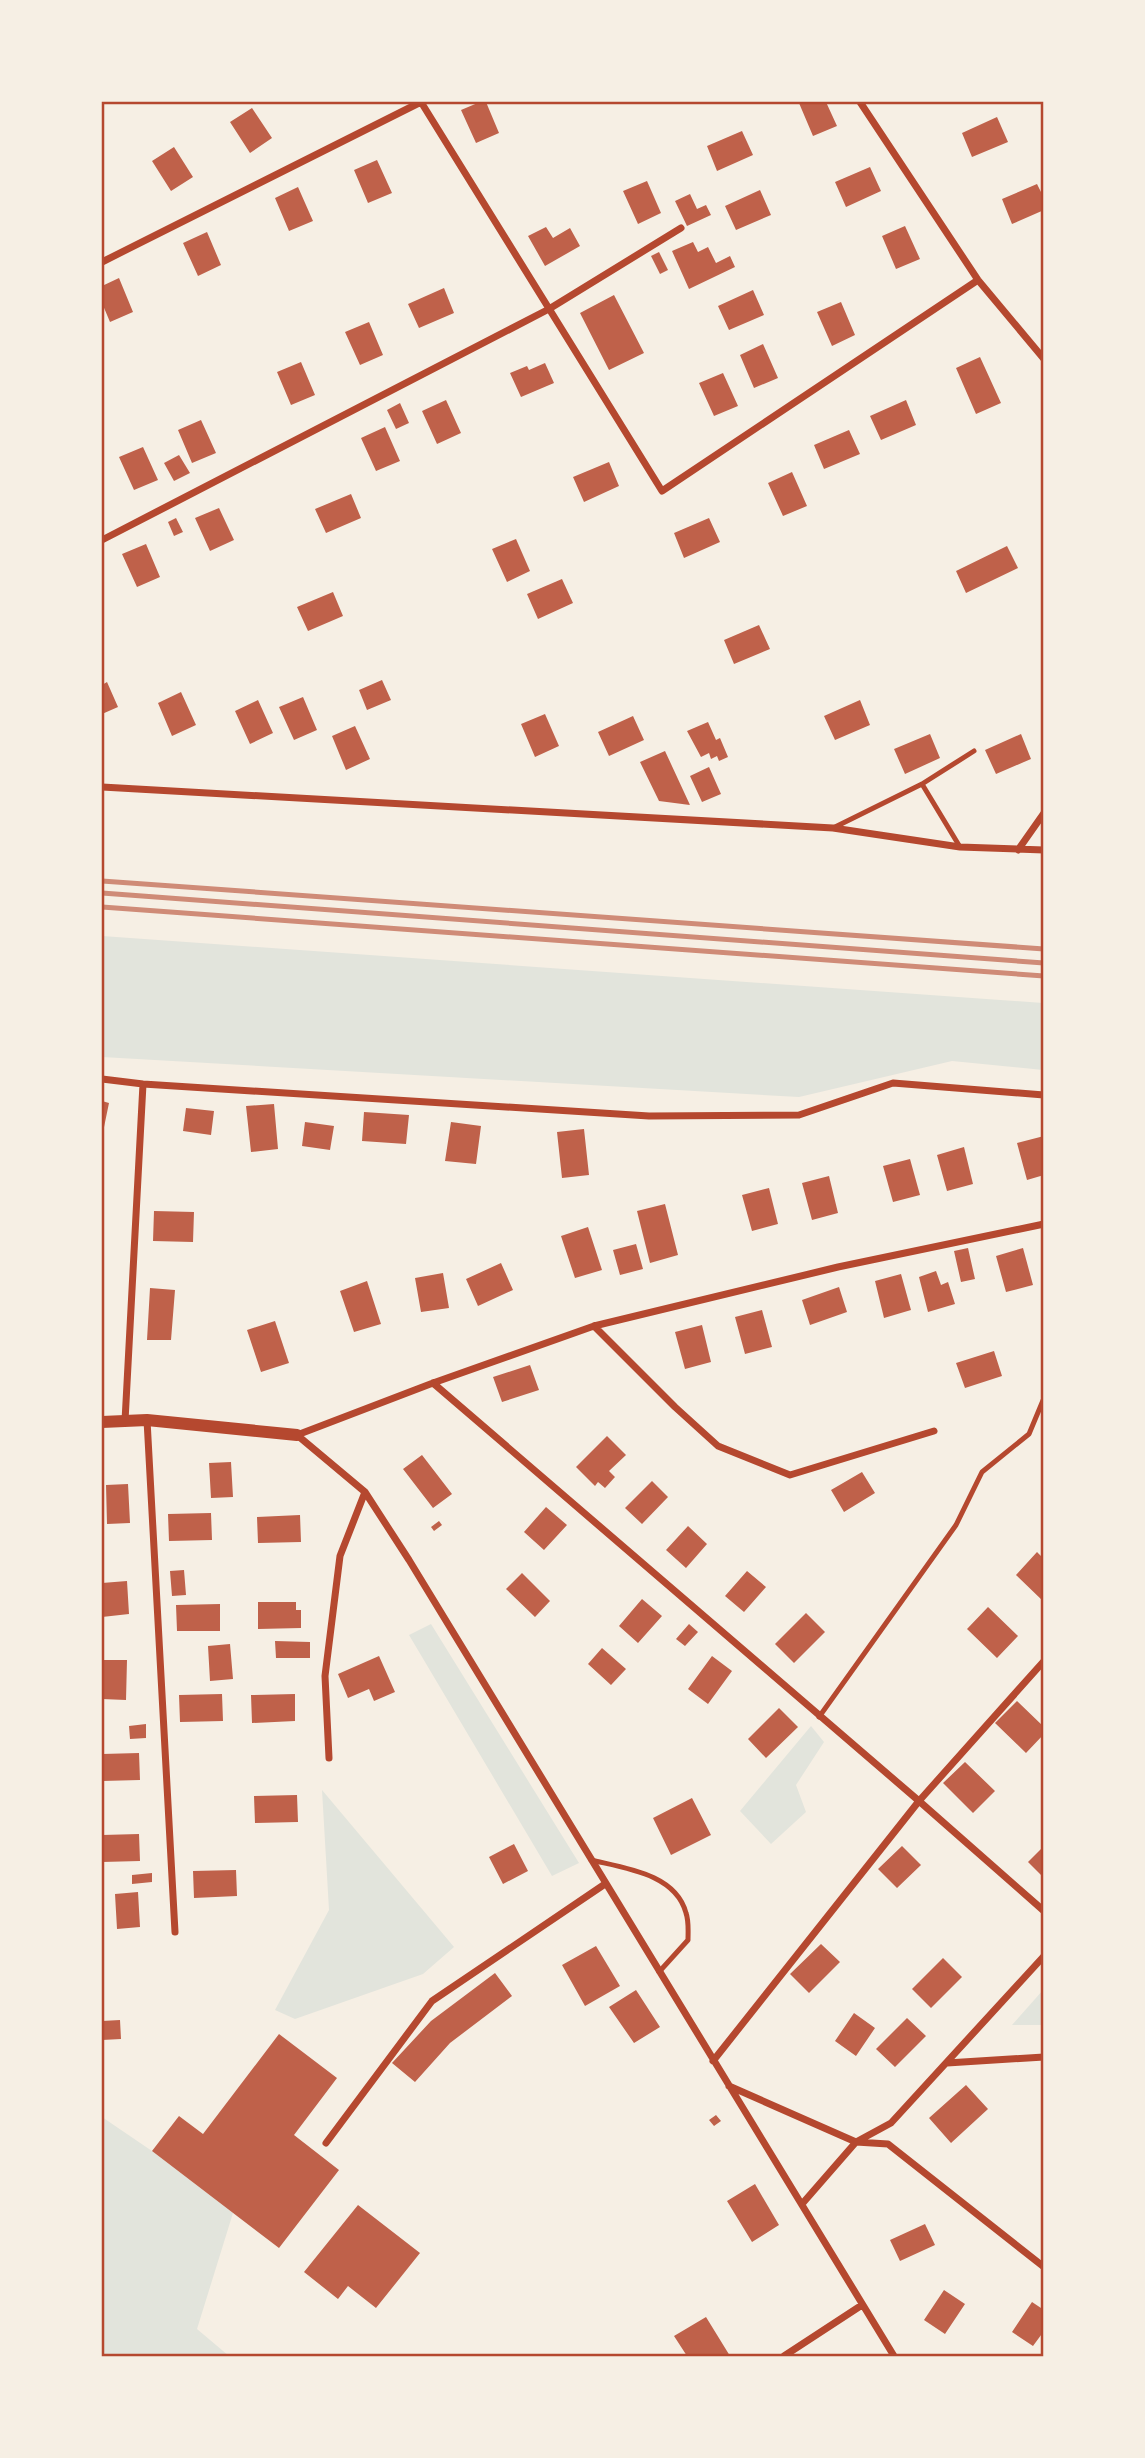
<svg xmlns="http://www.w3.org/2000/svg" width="1145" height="2458" viewBox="0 0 1145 2458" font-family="'PT Serif',serif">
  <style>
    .green { fill: #e2e4dc }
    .building { fill: #bf614a }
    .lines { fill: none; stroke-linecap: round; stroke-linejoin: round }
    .service { stroke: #b5482f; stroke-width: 5 }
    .minor { stroke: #b5482f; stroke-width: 7 }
    .tertiary { stroke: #b5482f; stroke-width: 12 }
    .rail { stroke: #cf8b77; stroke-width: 5 }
    .neatline { fill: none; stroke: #b5482f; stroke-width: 2.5 }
  </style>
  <rect width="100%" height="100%" fill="#f6efe4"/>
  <!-- green -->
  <path class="green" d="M102,936L1043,1003V1070L952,1061L799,1097L102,1057Z
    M431,1624L579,1863L552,1876L409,1635Z
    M811,1726L824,1742L796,1785L806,1812L771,1844L740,1811Z
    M322,1790L454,1947L423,1974L295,2019L275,2010L329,1910Z
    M1043,1990V2025H1012Z
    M102,2117L152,2151L233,2213L197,2329L229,2356H102Z"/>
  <!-- building -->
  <path class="building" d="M480,102H486L499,133L476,143L461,110Z
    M802,102H826L837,126L813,136L799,103Z
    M252,108L272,138L250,153L230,122Z
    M997,117L1008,142L972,157L962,133Z
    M742,131L753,155L717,171L707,146Z
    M174,147L193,177L171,191L152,161Z
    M377,160L392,193L368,203L354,170Z
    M870,167L881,191L846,207L835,182Z
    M647,181L661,213L638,224L623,191Z
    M1037,184L1044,198V210L1012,224L1002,199Z
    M298,187L313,221L289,231L275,198Z
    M760,190L771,215L736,230L725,206Z
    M690,194L697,209L706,205L711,215L687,226L675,201Z
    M905,226L920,259L896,269L882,236Z
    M546,227L553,238L570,228L580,246L545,266L528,236Z
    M207,232L221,265L198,276L183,243Z
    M693,242L698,252L708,247L716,263L730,256L735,267L689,289L672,251Z
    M659,252L668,270L660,274L651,256Z
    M119,278L133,312L110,322L102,303V286Z
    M444,288L454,313L419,328L408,304Z
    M753,290L764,315L729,330L718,306Z
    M614,295L644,353L609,370L580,313Z
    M841,302L855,335L832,346L817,312Z
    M369,322L383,355L360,365L345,332Z
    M763,344L778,378L754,388L740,355Z
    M980,357L1001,403L976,414L956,368Z
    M301,362L315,395L291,405L277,372Z
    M545,363L554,383L521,397L510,373L527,366L529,370Z
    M723,373L738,406L714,416L699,383Z
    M446,400L461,433L437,444L422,411Z
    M906,400L916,425L881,440L870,416Z
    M400,403L409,423L396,429L387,410Z
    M201,420L216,453L192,463L178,430Z
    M385,427L400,461L376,471L361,438Z
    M849,430L860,454L824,469L814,445Z
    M143,447L158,480L134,490L119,457Z
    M179,455L190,473L174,481L164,463Z
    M609,462L619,486L584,502L573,477Z
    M792,472L807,506L783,516L768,483Z
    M351,494L361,518L326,533L315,509Z
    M219,508L234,540L210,551L195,518Z
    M176,518L183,532L174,536L168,522Z
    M709,518L720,542L684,558L674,533Z
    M516,539L530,571L507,582L492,549Z
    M146,544L160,577L137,587L122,554Z
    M1007,546L1018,568L966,593L956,571Z
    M562,579L573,603L538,619L527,594Z
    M333,592L343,616L308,631L297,607Z
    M759,625L770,649L734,664L724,640Z
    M382,680L391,700L367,710L359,690Z
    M107,682L118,707L102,714V685Z
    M181,692L196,725L172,736L158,703Z
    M303,697L317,730L294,740L279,707Z
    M258,700L273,733L250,744L235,711Z
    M860,700L870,725L835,740L824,716Z
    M545,714L559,746L535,757L521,724Z
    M633,716L644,740L609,756L598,732Z
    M708,722L716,740L720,738L728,757L719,761L717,756L711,759L709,753L701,757L687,731Z
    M355,726L370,759L346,770L332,736Z
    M930,734L940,758L905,774L894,749Z
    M1021,734L1031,759L996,774L985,750Z
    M665,751L690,805L659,801L640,762Z
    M709,767L721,794L702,802L690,776Z
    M102,1101L109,1103L103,1132H102Z
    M274,1104L278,1149L251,1152L246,1106Z
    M186,1108L214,1111L211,1135L183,1131Z
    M364,1112L409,1115L406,1144L362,1141Z
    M305,1122L334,1126L330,1150L302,1146Z
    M451,1122L481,1126L476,1164L445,1161Z
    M584,1129L589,1175L562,1178L557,1132Z
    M1044,1136V1175L1027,1180L1017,1143Z
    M964,1147L973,1184L947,1191L937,1155Z
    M910,1159L920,1195L893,1202L883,1166Z
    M829,1176L838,1213L812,1220L802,1183Z
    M769,1188L778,1224L752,1231L742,1195Z
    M665,1204L678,1255L650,1263L637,1211Z
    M154,1211L194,1212L193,1242L153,1241Z
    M588,1227L602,1270L575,1278L561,1236Z
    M636,1244L643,1269L620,1275L613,1250Z
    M968,1248L975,1279L961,1282L954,1251Z
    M1023,1248L1033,1285L1006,1292L996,1256Z
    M501,1263L513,1290L478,1306L466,1279Z
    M936,1271L941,1285L948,1282L955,1304L928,1312L919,1277Z
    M443,1273L449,1308L421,1312L415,1278Z
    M901,1274L911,1310L884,1318L875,1281Z
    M367,1281L381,1324L354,1332L340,1291Z
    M839,1287L847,1312L810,1325L802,1300Z
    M150,1288L175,1290L171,1340H147Z
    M762,1310L772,1347L745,1354L735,1317Z
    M275,1321L289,1363L261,1372L247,1330Z
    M702,1325L711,1362L685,1369L675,1332Z
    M994,1351L1002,1376L965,1388L956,1363Z
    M530,1365L539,1390L502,1402L493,1377Z
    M607,1436L626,1455L609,1471L615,1477L605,1488L598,1482L595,1486L576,1467Z
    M422,1455L452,1494L433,1508L403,1469Z
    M231,1462L233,1497L211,1498L209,1463Z
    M862,1472L875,1493L844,1512L831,1490Z
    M652,1481L668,1497L642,1524L625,1508Z
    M128,1484L130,1523L107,1524L106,1485Z
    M546,1507L567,1525L544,1550L524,1532Z
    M211,1513L212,1540L169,1541L168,1514Z
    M300,1515L301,1542L258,1543L257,1517Z
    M439,1521L442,1525L434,1531L431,1527Z
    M688,1526L707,1544L686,1568L666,1550Z
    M1037,1552L1044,1559V1602L1016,1575Z
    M184,1570L186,1595L172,1596L170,1571Z
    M747,1571L766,1587L744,1612L725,1596Z
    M522,1573L550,1601L535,1617L506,1589Z
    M127,1581L129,1614L102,1617V1583Z
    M642,1599L662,1616L638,1643L619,1626Z
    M258,1602H296V1610H301V1628L258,1629Z
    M220,1604V1631H177L176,1605Z
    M988,1607L1018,1636L997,1658L967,1629Z
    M806,1613L825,1632L794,1663L775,1644Z
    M689,1624L698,1632L685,1646L676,1639Z
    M275,1641L310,1642V1658H276Z
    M230,1644L233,1679L210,1681L208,1646Z
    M602,1648L626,1669L611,1685L588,1664Z
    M379,1656L395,1692L374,1701L369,1689L348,1698L338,1674Z
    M712,1656L732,1671L708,1704L688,1689Z
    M102,1660H127L126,1700L102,1699Z
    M222,1694L223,1721L180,1722L179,1695Z
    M295,1694V1721L252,1723L251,1695Z
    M1017,1701L1044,1727V1734L1026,1753L995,1723Z
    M779,1708L798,1727L766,1758L748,1739Z
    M146,1724V1738L130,1739L129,1726Z
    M139,1753L140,1780L102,1781V1754Z
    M965,1762L995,1791L973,1813L943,1783Z
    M297,1795L298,1822L255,1823L254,1796Z
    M692,1798L711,1835L671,1855L653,1818Z
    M139,1834L140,1861L102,1862V1835Z
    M514,1844L528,1871L503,1884L489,1857Z
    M902,1846L921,1865L897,1888L878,1869Z
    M1044,1846V1878L1028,1862Z
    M236,1870L237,1896L194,1898L193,1871Z
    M152,1873V1882L132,1884V1875Z
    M138,1892L140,1927L117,1929L115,1894Z
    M821,1944L840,1962L809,1993L790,1974Z
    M596,1946L620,1986L585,2006L562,1965Z
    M943,1958L962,1977L931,2008L912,1989Z
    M495,1973L512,1996L450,2043L415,2082L392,2063L431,2021Z
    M636,1990L660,2027L634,2043L609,2007Z
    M854,2013L875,2028L856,2056L835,2041Z
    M907,2018L926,2036L895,2067L876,2049Z
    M120,2020L121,2039L102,2040V2021Z
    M279,2034L337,2078L294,2135L339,2170L279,2248L152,2151L179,2116L203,2134Z
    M966,2085L988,2109L951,2143L929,2118Z
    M716,2115L721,2121L714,2126L709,2120Z
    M755,2184L779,2225L752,2242L727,2201Z
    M358,2205L420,2253L376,2308L348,2286L338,2299L304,2272Z
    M925,2224L935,2245L900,2261L890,2240Z
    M944,2290L965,2304L945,2334L924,2320Z
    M1032,2302L1044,2310V2331L1033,2346L1012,2332Z
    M706,2317L730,2356H687L674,2336Z"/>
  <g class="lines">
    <!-- service -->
    <path class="service" d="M922,784L960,847
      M833,828L922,784L974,751
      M819,1717L956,1525L982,1472L1029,1434L1044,1398
      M591,1860C625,1868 676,1874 686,1913C689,1921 688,1932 688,1940L659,1972"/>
    <!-- minor -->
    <path class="minor" d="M421,102L662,491L978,280
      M860,102L978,280L1044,359
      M102,262L421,102
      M102,540L549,309L681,228
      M102,787L833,828L960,847L1044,850
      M1018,850L1044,813
      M102,1079L143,1084L649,1116L799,1115L893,1083L1044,1095
      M594,1326L675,1407L718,1446L790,1475L934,1431
      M433,1383L919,1801L1044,1911
      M147,1420L175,1932
      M125,1421L143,1084
      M329,1758L325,1676L340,1556L365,1492
      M713,2061L919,1801L1044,1661
      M947,2063L1044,2057
      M729,2086L856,2142L888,2144L1044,2267
      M326,2143L432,2001L605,1884
      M802,2204L856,2142L891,2123L1044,1956
      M784,2356L862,2305
      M894,2356L409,1560L365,1492L297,1435L433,1383L594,1326L838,1267L1044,1224"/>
    <!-- tertiary -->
    <path class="tertiary" d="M102,1422L147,1420L297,1435"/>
    <!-- rail -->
    <path class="rail" d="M102,881L1044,949
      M102,893L1044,963
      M102,907L1044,976"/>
  </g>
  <!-- border -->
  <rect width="1145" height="2458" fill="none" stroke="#f6efe4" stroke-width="206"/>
  <rect x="103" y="103" width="939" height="2252" class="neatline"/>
</svg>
